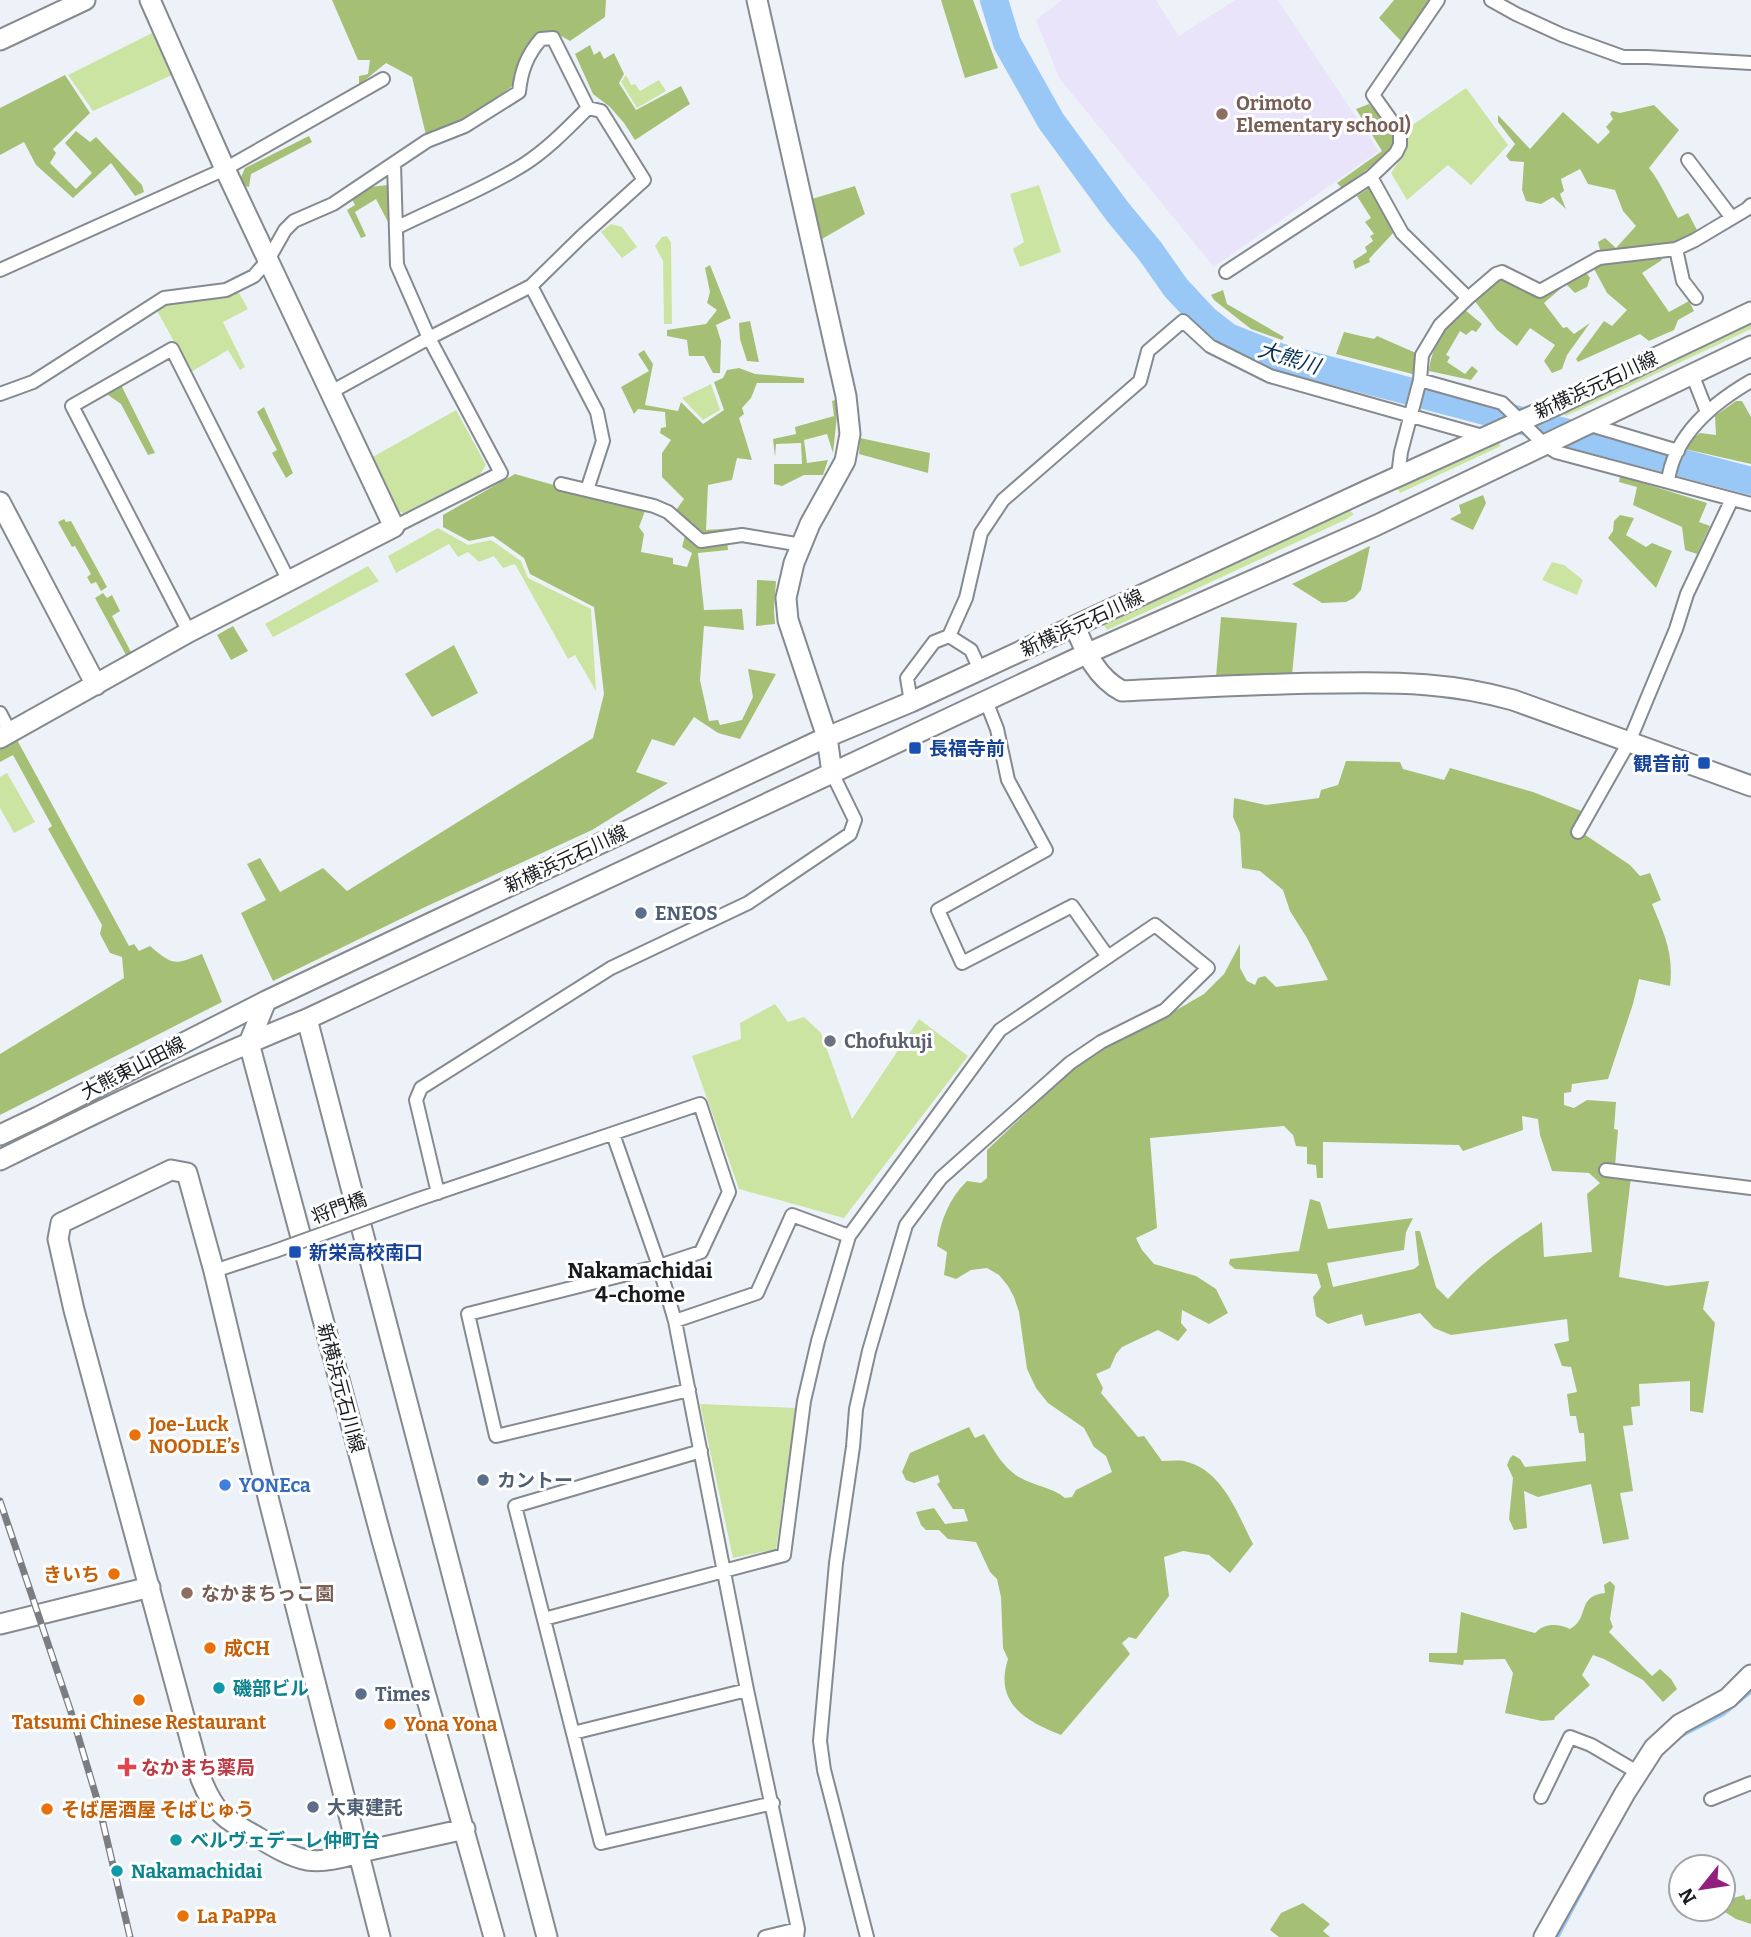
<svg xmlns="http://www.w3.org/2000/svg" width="1751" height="1937" viewBox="0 0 1751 1937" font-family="Bitter,'Noto Sans JP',serif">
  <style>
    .education { fill: #eae4fa }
    .green { fill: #cbe4a2 }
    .forest { fill: #a5c075 }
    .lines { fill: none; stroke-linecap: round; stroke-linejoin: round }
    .stream { stroke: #99c8f6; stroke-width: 4.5 }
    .river { stroke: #99c8f6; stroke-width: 28 }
    .street-casing { stroke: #858a8f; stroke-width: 16 }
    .secondary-casing { stroke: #858a8f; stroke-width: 23 }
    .street { stroke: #fff; stroke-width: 12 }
    .secondary { stroke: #fff; stroke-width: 19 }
    .rail-casing { stroke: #7a7d82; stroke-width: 7 }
    .rail { stroke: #fff; stroke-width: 4.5; stroke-dasharray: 13; stroke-linecap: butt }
    .street-bridge-casing { stroke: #858a8f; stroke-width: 16; stroke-linecap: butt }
    .street-bridge { stroke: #fff; stroke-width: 12 }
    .education-dot { fill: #8d6e63; stroke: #fff; stroke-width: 2.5 }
    .transit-dot { fill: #1a4fb4; stroke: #fff; stroke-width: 2.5 }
    .service-dot { fill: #5c6f8a; stroke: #fff; stroke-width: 2.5 }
    .worship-dot { fill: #6b7280; stroke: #fff; stroke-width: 2.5 }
    .food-dot { fill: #e8710a; stroke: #fff; stroke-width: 2.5 }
    .shop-dot { fill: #3f7fe0; stroke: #fff; stroke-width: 2.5 }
    .culture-dot { fill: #0f9aa8; stroke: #fff; stroke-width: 2.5 }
    .health-dot { fill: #e0444e; stroke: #fff; stroke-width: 2.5 }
    .labels { text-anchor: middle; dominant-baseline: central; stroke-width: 6; stroke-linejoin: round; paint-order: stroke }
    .education-label { font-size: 19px; font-weight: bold; fill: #785e54; stroke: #fff; text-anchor: start }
    .street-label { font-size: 19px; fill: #191b1e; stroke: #fff }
    .transit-label { font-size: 19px; font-weight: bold; fill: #164399; stroke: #fff; text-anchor: start }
    .service-label { font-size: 19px; font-weight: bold; fill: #4e5e75; stroke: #fff; text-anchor: start }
    .worship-label { font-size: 19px; font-weight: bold; fill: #5b616d; stroke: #fff; text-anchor: start }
    .food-label { font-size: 19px; font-weight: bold; fill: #c56008; stroke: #fff; text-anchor: start }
    .shop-label { font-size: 19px; font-weight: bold; fill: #366cbe; stroke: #fff; text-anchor: start }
    .culture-label { font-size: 19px; font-weight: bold; fill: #0d838f; stroke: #fff; text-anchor: start }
    .health-label { font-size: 19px; font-weight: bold; fill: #be3a42; stroke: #fff; text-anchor: start }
    .water-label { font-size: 21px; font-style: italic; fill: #022f53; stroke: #fff }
    .neighbourhood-label { font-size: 21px; font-weight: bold; fill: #191b1e; stroke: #fff }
  </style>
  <rect width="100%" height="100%" fill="#edf2f9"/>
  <!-- education -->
  <path class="education" d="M1062,0H1156L1179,36L1235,0H1278L1379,151L1214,267L1059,78L1036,20Z"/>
  <!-- green -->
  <path class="green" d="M152,33L172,75L93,111L68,75Z
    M626,75L631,85L635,84L640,91L659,80L666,91L637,108L621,82Z
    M1466,88L1508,145L1471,185L1448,165L1407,200L1391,173L1404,154L1411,126Z
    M1039,185L1061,252L1020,267L1013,249L1024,242L1010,194Z
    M611,224L622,227L637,247L622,258L601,232Z
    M667,236L671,243L672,324H664L663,261L655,246L662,237Z
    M238,291L248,309L223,322L245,367L240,370L228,350L191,372L156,309L164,303L225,297Z
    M1751,322V329L1566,416L1561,411Z
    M711,384L720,410L703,420L682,398Z
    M456,410L486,465L479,476L404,513L395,511L371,458Z
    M1497,440L1501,446L1400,493L1397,488Z
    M1349,510L1354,514L1347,519L1107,630L1104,625Z
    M438,528L468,545L491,540L521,561L528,578L591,609L596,691L575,655L568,659L515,564L503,568L494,556L479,562L468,552L458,557L449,544L396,573L388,556Z
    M1552,562L1564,565L1583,580L1577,595L1542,580Z
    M368,566L379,581L273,637L265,624Z
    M7,773L35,822L14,833L0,808V777Z
    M775,1004L788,1022L804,1017L821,1033L852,1119L919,1019L968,1056L844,1218L739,1189L692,1056L741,1039L740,1023Z
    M700,1404L796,1408L776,1549L733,1558Z"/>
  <!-- forest -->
  <path class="forest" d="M332,0H606L605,17L570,41L554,32L536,35L511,87L461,123L426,135L412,77L386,63L359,85V76L368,74L370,60H358Z
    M941,0H973L998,68L965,78Z
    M1394,0H1429L1401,41L1379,18Z
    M590,45L594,55L600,51L604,59L614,53L624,74L619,83L636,110L681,86L690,104L635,140L624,123L610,107L593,94L575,54Z
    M65,75L90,113L53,149L56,153L50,163L76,189L92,173L65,143L76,131L90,142L96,137L142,185L144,192L135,196L111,163L73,198L36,165L24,142L0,155V108Z
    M1369,104C1383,120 1399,128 1392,151L1342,188L1337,183L1382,151L1356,109Z
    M1654,105L1679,130L1649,168C1661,183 1668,201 1678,218L1688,213L1697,230L1715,220L1716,224L1675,246L1601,254L1598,242L1605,238L1616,248L1636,226L1623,211L1615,190L1588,184L1580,169L1561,179L1564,191L1560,194L1566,209L1553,197L1541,204L1526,201L1522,190L1524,162L1510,161L1506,156L1515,144L1498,122V115L1530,149L1563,112L1598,144L1610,132L1606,127L1613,119L1610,114L1612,111L1620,113Z
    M309,136L312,142L251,174L249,187L244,186L241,177L245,168Z
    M388,185L389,224L376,199L355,212L366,236L361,238L347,210L355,205L352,199L370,187Z
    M855,186L865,214L822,239L812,199Z
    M1371,187L1395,231L1369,259L1370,262L1355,269L1353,261L1367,252L1365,247L1373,241L1370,236L1374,234L1365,222L1371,218L1357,196Z
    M1660,255L1662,260L1642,273L1669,312L1689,301L1694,311L1678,320L1674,330L1649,341L1640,334L1578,362L1576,359L1604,321L1612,326L1627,310L1607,293L1593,267L1601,261Z
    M710,265L731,318L716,325L721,341L720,373H713L704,356H689L687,340L667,336V330L706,324L717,310L707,303L710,292L705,268Z
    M1584,270L1590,278L1587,287L1575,293L1566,284L1544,303L1563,328L1567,327L1574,334L1590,323L1567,355L1562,369L1552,373L1544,361L1555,345L1530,328L1517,346L1497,330L1474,300L1502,276L1537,298Z
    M1223,290L1227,304L1284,337L1282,340L1251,329L1214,300L1211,295Z
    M1465,310L1482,324L1476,332L1472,330L1466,335L1460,331L1446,355L1450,357L1447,362L1465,374L1472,366L1478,371L1471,380L1429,371C1432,344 1445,328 1465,310Z
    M750,321L759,362L747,361L740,339L739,323Z
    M1344,332L1374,339L1377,336L1416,353V375L1336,354Z
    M644,350L653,364L645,405L678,411L681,402L703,424L724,410L714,382L723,378L727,370L739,368L755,374L804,378V383H757L751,398L742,408L744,414L739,418L752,460L737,458L732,480L708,485L706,530L735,528L734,534L702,538L674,513L684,499L662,477V453L671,440L660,433L661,428L666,427L665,412L638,409L634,414L621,387L649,371L638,354Z
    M121,385L155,453L148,455L121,404L108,395Z
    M836,400L837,416L833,453L827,434L804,440L807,463L828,460L823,475H804L782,486L774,484V464H802L801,443L776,444L775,457L773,439L796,434L795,427L834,416L832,401Z
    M1736,401H1742L1751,417V464L1685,449L1687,443L1700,433L1716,435L1715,416Z
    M264,407L293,473L286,478L272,453L277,450L257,412Z
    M860,438L930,453L928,473L859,454Z
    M515,474L645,511L639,527L644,534L641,552L673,558V564L687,567L692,553L682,547L685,536L694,545L727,541L728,550L698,553L704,610L742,609L744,630L704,626L700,680L709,721L718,720L720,725L742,720L753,697L748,669L776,674L740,739L718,733L694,717L674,746L652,739L636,772L668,783L592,830L423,908L273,981L241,913L266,900L247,864L260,858L280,892L323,868L347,891L593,738L604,694L594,607L530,574L524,558L493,536L469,541L443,527V515Z
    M1620,476L1707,503L1699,522L1710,526L1697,554L1685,550L1682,527L1633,505L1637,487L1619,482Z
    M1483,495L1486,503L1473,530L1450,519L1461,513L1459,505Z
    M1620,515L1634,518L1626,535L1646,547L1652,543L1672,551L1656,588L1608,538L1613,531L1614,521Z
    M64,519L66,522L71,521L107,587L101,591L96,582L91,584L87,577L91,574L75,546L72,547L58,522Z
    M1370,546L1361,590L1354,598L1346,602L1322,603L1292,584Z
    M757,580L776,581L774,610L775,624L756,626Z
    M103,593L107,598L112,595L120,611L112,616L131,652L126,655L95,598Z
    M1221,617L1297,623L1292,675L1216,677Z
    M233,626L248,651L231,660L217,635Z
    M454,645L478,693L432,717L405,674Z
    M16,738L129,946L134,944L139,951L150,946C174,966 174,965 202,954L222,1002L0,1115V1054L124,978L122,957L110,953L100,934L102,925L48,829L52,826L13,755L0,762V746Z
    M1346,761L1400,762L1403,769L1444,780L1450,768L1533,792L1584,812L1575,828L1630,865L1640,876L1650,873L1661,900L1652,904C1664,934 1674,953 1670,986L1639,979L1633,1004L1608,1079L1572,1084L1571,1092L1564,1093V1105L1574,1108L1587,1100L1616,1102L1614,1129L1618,1130L1615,1166L1632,1169L1619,1277L1667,1286L1709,1281L1703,1309L1715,1323L1703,1413L1690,1411V1381L1639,1384L1640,1406L1631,1407L1633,1425L1623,1426L1633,1491L1620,1493L1629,1539L1603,1544L1591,1484L1538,1497L1524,1491L1527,1528L1514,1530L1509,1519L1513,1478L1507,1465L1510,1458L1513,1455L1520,1459L1525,1467L1586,1461L1584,1433H1579L1576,1416H1570L1567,1394L1577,1392L1571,1367L1562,1366L1554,1344L1569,1341L1567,1319L1451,1335L1434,1328L1420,1313L1365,1326L1362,1314L1328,1324L1316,1316L1313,1297L1321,1287L1317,1274L1235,1269L1229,1264L1230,1259L1299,1251L1310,1199L1320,1202L1328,1229L1413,1218L1406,1232L1404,1250L1327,1263L1333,1287L1414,1269L1419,1265L1415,1231H1420L1436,1287L1448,1299C1478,1265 1505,1247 1542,1222L1544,1257L1592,1252L1587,1194L1600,1183L1589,1173L1552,1171L1540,1135L1538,1119L1522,1116L1523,1130L1463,1151L1459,1145L1323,1142V1178H1317L1316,1165L1307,1164V1147L1296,1146L1293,1135L1284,1126L1150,1138L1157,1228L1136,1238L1142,1250L1154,1264L1196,1276L1216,1289L1228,1313L1209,1324L1182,1310L1181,1323L1187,1330L1178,1341L1158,1330L1122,1347L1116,1354L1110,1368L1096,1374L1103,1388L1101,1393L1138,1437L1144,1436L1162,1461C1169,1461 1177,1460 1184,1461C1223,1470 1237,1513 1253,1544L1230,1573L1209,1555L1183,1551L1164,1557L1169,1596L1136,1639L1129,1637L1122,1643L1130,1654L1061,1735C1024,1721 994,1702 1008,1659L1003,1648L1001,1597L997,1579L990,1572L976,1542L948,1539L939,1530H926L921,1525L916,1512L934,1508L945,1524L968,1521L964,1509H953L937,1484L940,1482L938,1475L914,1483L906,1480L902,1472L910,1453L969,1427L975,1438L984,1434C994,1450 1003,1468 1019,1477C1034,1486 1052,1487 1065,1498L1072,1497L1076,1490L1112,1472L1106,1456L1094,1447L1084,1428L1048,1403L1036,1388L1027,1369L1019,1312L1014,1297L1008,1286L999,1275L987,1268L971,1270L956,1279L944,1275L947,1252L937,1246C940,1222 949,1198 967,1181L981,1183L987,1178V1150L1065,1076L1096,1051L1166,1016L1204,994L1224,974L1240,944V968L1247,981L1255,985L1258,978L1265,976L1276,987L1328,980L1307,938L1290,911L1283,890L1260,871L1242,868L1240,833L1233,817L1234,798L1266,805L1319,798L1321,790L1338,785Z
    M1610,1581L1615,1586L1610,1619L1613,1627L1609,1632L1652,1676L1660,1669L1671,1679L1677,1689L1663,1702L1643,1680L1604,1659L1593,1655L1582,1675L1590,1685L1555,1717L1554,1720L1542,1721L1505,1713L1513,1673L1505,1659L1464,1660L1463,1665L1429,1662V1653H1457L1461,1612L1535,1633C1544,1623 1558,1623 1570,1629C1590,1618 1576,1596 1605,1593L1604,1585Z
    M1744,1895L1746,1900L1751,1899V1924L1736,1919L1720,1909H1723V1901Z
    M1303,1903L1330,1924L1323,1931L1330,1937H1279L1270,1930L1281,1913Z"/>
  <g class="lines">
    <!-- stream -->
    <path class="stream" d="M1678,1737L1723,1714L1751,1691
      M1557,1937L1601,1855"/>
    <!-- river -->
    <path class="river" d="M994,0L1007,43L1051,121L1117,211L1150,251L1176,288L1206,320L1228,337L1279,357L1751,481"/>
    <!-- street casing -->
    <g class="street-casing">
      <path id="street" d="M1491,0L1516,14L1562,35L1623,57H1647L1751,63
        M1688,160L1732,218
        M1371,177L1402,233L1468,298L1496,274L1502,272L1540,291L1599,258L1676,249L1695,240L1747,209L1751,205
        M396,228C438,207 483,190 523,165C547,150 568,128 588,108
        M1676,249L1683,281L1696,298
        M0,270L225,169L383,79
        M1226,272L1371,177L1396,153L1400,145V133L1373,95L1438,0
        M531,286L597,412L603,441L587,490
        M1692,374L1707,412
        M1420,380L1502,403L1545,445L1556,452L1751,504
        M0,394L33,382L164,298L226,290L254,276L268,260L285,230L294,221L333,204L427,141L465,126L519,92C521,71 527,55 541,39L553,38L588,108L601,111L644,180L581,237L531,286L429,338L331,392
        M1587,424L1678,451
        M1398,476L1401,452L1420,380L1422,355L1440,325L1468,298
        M1668,481C1674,435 1713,403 1751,381
        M561,484L654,506L668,512L701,541L742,535L802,545
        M394,527L501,473L429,338L397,265L394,164
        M189,632L72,406L172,349L289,581
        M949,636L971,650L980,670
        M986,701L997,729L1008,780L1046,850L938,910L962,963L1072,906L1108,957
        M911,702L907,678L934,642L949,636L966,598L981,533L1003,500L1140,381L1148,351L1183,321L1210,346L1270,376L1486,437
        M0,713L10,732
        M1578,832L1629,742L1676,629L1687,594L1732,499
        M613,1134L659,1266L675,1321L747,1690L798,1929L797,1937
        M1606,1170L1751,1188
        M438,1193L416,1100L421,1088L611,968L748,903L850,834L855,820L832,773
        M416,1200L700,1104L729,1192L701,1252L659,1266L468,1314L496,1436L689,1390
        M214,1271L275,1251
        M675,1321L757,1293L792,1215L849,1236
        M701,1451L515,1506L601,1843L773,1803
        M544,1619L784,1555L804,1401L818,1341L849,1236L1000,1030L1155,925L1208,968L1165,1010L1101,1042L1070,1063L941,1178L906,1225L869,1351L856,1409L853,1447L836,1563L820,1741L824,1770L867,1937
        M573,1733L747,1690
        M1541,1797L1570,1737L1591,1745L1637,1772
        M1711,1799L1751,1783
        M765,1937L798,1929"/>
    </g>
    <!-- secondary casing -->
    <g class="secondary-casing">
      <path id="secondary" d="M757,0L846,396L850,434L845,461L810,524L794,563L786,598L788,620L827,737L832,773
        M0,40L85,0
        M0,502L96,685
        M1075,626C1085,652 1097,678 1122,691C1194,688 1266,683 1338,683C1400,682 1452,683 1513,700L1751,786
        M0,738L189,632L394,527L225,169L150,0
        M266,1001L249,1043L382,1540L494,1937
        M307,1019L547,1937
        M0,1135L38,1117L266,1001L418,929L827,737L911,702L1368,490L1563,402L1751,312
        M0,1160C101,1110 202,1061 307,1019L1086,654L1377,525L1751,346
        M0,1624L150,1587
        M380,1937L269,1501L214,1271L187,1173L171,1170L61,1223L58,1239L74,1310L201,1779C215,1813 223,1818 254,1835C271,1845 288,1856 307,1860C329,1863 350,1855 370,1850C402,1843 433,1836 465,1829
        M1544,1937L1625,1793L1654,1748L1680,1724L1728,1698L1751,1675"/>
    </g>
    <!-- street -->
    <use href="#street" class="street"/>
    <!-- secondary -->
    <use href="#secondary" class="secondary"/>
    <!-- rail casing -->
    <g class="rail-casing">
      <path id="rail" d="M0,1501L71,1712L99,1806L130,1937"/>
    </g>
    <!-- rail -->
    <use href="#rail" class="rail"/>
    <!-- street-bridge casing -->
    <g class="street-bridge-casing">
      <path id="street-bridge" d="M275,1251L416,1200"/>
    </g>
    <!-- street-bridge -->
    <use href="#street-bridge" class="street-bridge"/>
  </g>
  <!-- markers -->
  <g class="education-dot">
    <circle cx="1222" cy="114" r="7"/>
    <circle cx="187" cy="1593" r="7"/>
  </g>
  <g class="transit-dot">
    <rect x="908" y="741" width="14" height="14" rx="3.5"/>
    <rect x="1697" y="756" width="14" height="14" rx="3.5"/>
    <rect x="288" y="1245" width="14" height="14" rx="3.5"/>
  </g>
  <g class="service-dot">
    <circle cx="641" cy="913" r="7"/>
    <circle cx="483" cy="1480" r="7"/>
    <circle cx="361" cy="1694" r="7"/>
    <circle cx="313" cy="1807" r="7"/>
  </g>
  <circle class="worship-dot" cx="830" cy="1041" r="7"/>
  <g class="food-dot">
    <circle cx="135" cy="1435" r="7"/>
    <circle cx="114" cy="1574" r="7"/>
    <circle cx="210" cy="1648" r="7"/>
    <circle cx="139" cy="1700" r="7"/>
    <circle cx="390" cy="1724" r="7"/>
    <circle cx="47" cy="1809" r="7"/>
    <circle cx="183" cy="1916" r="7"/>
  </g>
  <circle class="shop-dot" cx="225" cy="1485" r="7"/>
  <g class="culture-dot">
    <circle cx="219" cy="1688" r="7"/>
    <circle cx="176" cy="1840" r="7"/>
    <circle cx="117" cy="1871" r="7"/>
  </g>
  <path class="health-dot" d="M123.5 1756.5h7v7h7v7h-7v7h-7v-7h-7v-7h7z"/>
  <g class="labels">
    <!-- education labels -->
    <g class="education-label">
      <text x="1236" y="103">Orimoto<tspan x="1236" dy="22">Elementary school)</tspan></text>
      <text x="201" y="1593">なかまちっこ園</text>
    </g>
    <!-- street labels -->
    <g class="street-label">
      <text transform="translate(1596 385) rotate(-25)">新横浜元石川線</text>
      <text transform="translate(1082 623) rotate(-25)">新横浜元石川線</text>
      <text transform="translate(566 859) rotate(-25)">新横浜元石川線</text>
      <text transform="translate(133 1068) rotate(-27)">大熊東山田線</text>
      <text transform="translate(339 1208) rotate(-20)">将門橋</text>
      <text transform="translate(341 1388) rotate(75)">新横浜元石川線</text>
    </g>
    <!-- transit labels -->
    <g class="transit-label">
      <text x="929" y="748">長福寺前</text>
      <text x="1690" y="763" text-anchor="end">観音前</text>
      <text x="309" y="1252">新栄高校南口</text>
    </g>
    <!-- service labels -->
    <g class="service-label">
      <text x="655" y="913">ENEOS</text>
      <text x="497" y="1480">カントー</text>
      <text x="375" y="1694">Times</text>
      <text x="327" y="1807">大東建託</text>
    </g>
    <!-- worship labels -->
    <g class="worship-label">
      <text x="844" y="1041">Chofukuji</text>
    </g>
    <!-- food labels -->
    <g class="food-label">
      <text x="149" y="1424">Joe-Luck<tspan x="149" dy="22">NOODLE’s</tspan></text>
      <text x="100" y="1574" text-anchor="end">きいち</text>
      <text x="224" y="1648">成CH</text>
      <text x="139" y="1722" text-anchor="middle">Tatsumi Chinese Restaurant</text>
      <text x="404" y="1724">Yona Yona</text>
      <text x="61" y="1809">そば居酒屋 そばじゅう</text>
      <text x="197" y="1916">La PaPPa</text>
    </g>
    <!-- shop labels -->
    <g class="shop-label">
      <text x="239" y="1485">YONEca</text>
    </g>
    <!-- culture labels -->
    <g class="culture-label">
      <text x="233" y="1688">磯部ビル</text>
      <text x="190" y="1840">ベルヴェデーレ仲町台</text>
      <text x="131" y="1871">Nakamachidai</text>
    </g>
    <!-- health labels -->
    <g class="health-label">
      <text x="141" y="1767">なかまち薬局</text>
    </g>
    <!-- water labels -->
    <g class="water-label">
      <text transform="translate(1289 358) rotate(17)">大熊川</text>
    </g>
    <!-- neighbourhood labels -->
    <g class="neighbourhood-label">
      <text x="640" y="1271">Nakamachidai<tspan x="640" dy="24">4-chome</tspan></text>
    </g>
  </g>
  <!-- north arrow -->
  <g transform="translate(1702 1888) rotate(240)"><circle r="33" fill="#ffffff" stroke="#a3a4a5" stroke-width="2"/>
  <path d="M0-5L12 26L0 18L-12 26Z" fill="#92207f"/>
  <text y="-10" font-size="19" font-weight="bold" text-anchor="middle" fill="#191b1e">N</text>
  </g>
</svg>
